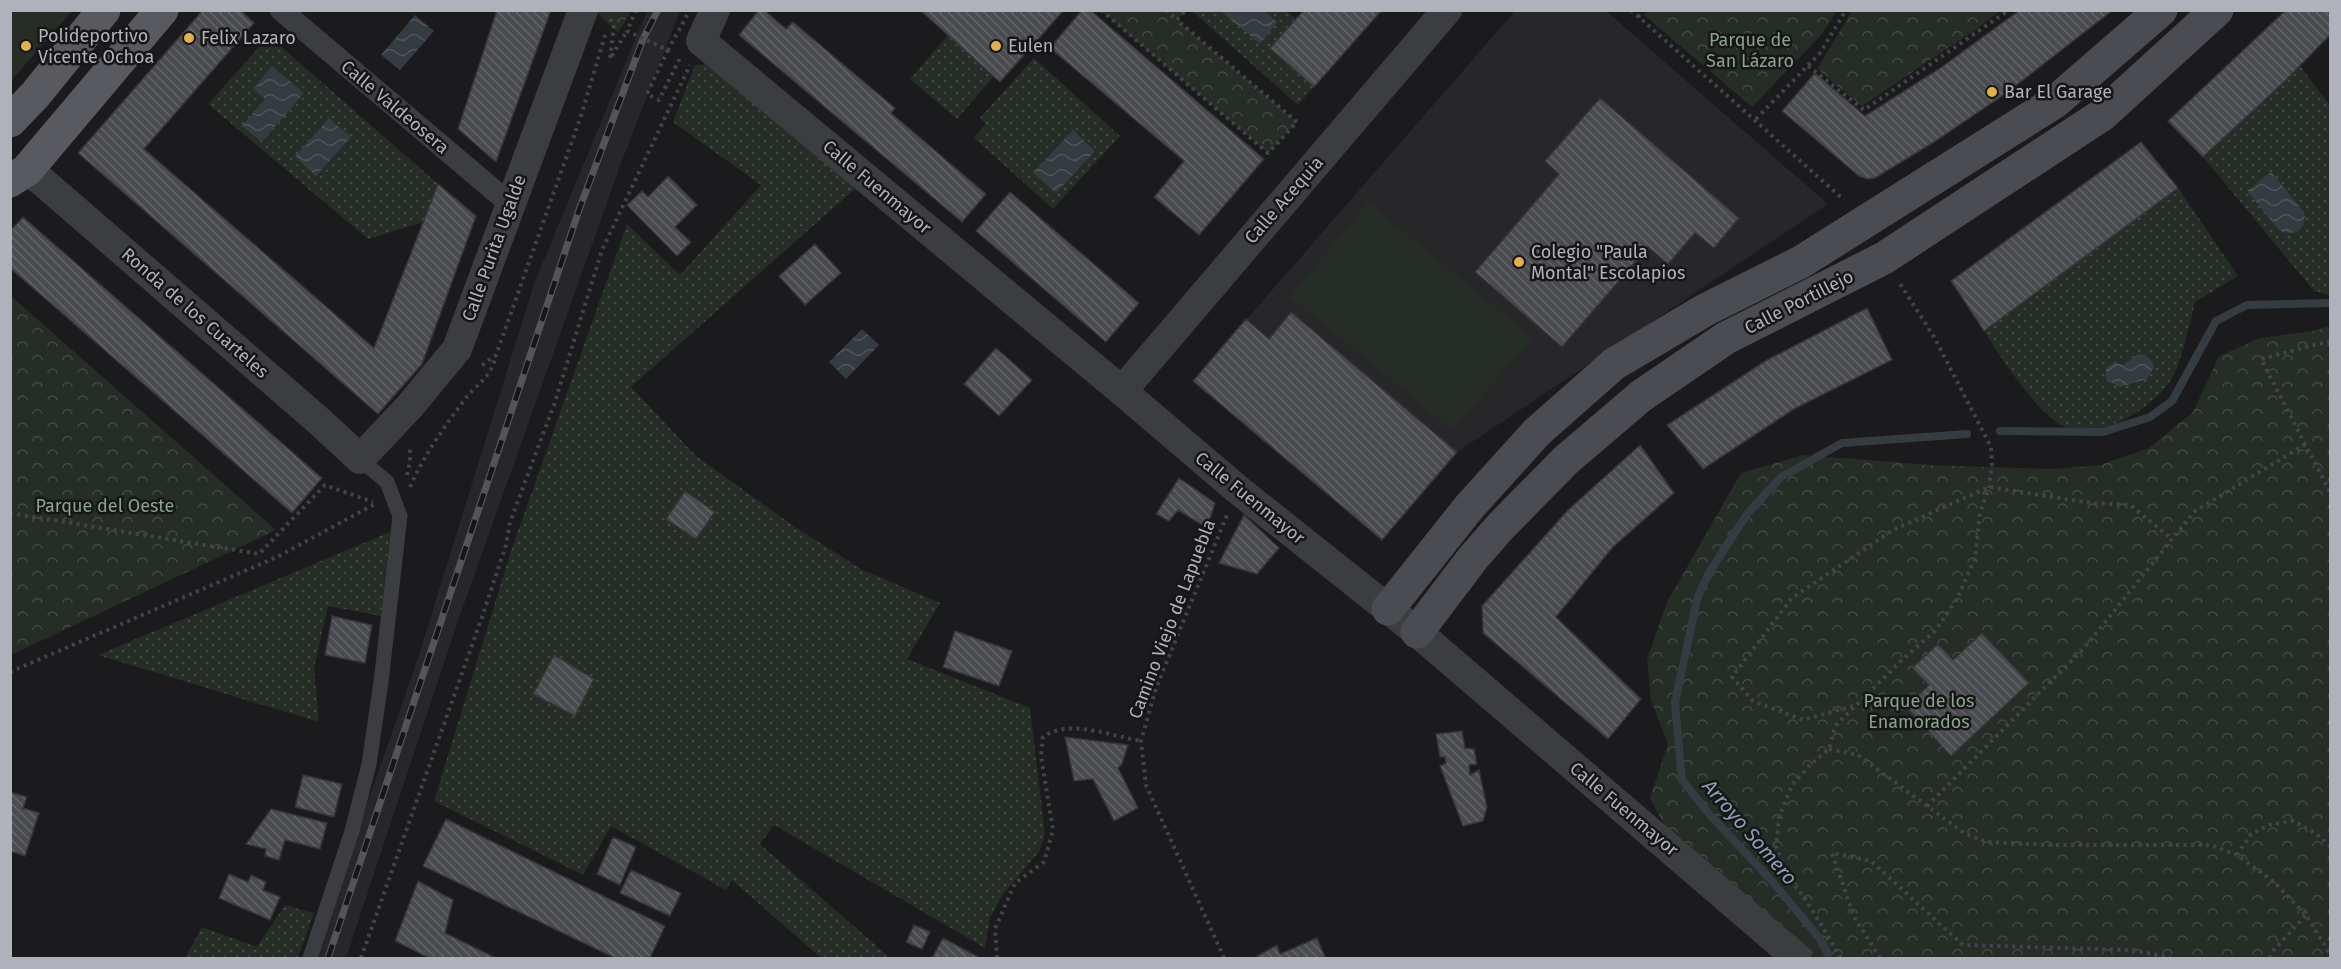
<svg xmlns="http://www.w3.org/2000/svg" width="2341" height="969" viewBox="0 0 2341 969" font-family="'Fira Sans',sans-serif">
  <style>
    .built { fill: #27272a }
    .grass { fill: url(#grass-dots) }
    .park { fill: url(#park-crowns) }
    .pitch { fill: #252d26 }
    .water { fill: url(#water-waves) }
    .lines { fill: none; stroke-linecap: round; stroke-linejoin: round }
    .stream { stroke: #343c42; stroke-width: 8 }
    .building { fill: url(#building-back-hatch); stroke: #353539; stroke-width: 1.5 }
    .path { stroke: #424448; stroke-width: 4; stroke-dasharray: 3 4.5; stroke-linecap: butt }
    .service { stroke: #3c3d41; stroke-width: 15 }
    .pedestrian { stroke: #3c3d41; stroke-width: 22 }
    .minor { stroke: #3c3d41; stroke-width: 30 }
    .secondary { stroke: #4a4c51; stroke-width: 33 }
    .primary { stroke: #585a60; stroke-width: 33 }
    .rail-casing { stroke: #53555a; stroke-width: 7 }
    .rail { stroke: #161618; stroke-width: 4.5; stroke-dasharray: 14; stroke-linecap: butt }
    .path-bridge { stroke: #424448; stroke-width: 4; stroke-dasharray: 3 4.5; stroke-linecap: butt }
    .poi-dot { fill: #e2b04e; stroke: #161618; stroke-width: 2 }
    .labels { text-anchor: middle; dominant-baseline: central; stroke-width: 5; stroke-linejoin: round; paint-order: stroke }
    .poi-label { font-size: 18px; fill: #afb2bb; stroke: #161618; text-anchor: start }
    .park-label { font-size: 18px; fill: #88a489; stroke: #161618 }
    .street-label { font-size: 18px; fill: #afb2bb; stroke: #161618 }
    .water-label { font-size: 20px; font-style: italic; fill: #8a9fb2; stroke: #161618 }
  </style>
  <defs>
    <pattern id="grass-dots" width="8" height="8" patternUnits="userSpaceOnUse" patternTransform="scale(1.5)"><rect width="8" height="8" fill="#252d26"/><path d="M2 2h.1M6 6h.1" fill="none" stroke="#424944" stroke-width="1.8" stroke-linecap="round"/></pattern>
    <pattern id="park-crowns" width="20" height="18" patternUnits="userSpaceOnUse" patternTransform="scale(1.5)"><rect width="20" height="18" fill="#252d26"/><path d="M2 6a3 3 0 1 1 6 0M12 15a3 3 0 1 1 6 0" fill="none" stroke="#424944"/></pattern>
    <pattern id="water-waves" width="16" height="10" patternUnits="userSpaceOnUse" patternTransform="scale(1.5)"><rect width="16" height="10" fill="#343c42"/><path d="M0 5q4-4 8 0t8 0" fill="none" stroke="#4f565b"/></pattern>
    <pattern id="building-back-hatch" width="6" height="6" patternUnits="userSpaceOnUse" patternTransform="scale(1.5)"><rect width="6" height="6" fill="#4a4b4f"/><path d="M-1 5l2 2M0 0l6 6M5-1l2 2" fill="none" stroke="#626366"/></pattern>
  </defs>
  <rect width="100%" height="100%" fill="#1b1b1d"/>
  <!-- built -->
  <path class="built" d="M647,11H680L620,166L459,618L346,958H313L417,661L534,284Z
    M1515,11H1606L1828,204L1457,452L1382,540L1193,381Z"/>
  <!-- grass -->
  <path class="grass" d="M1192,11H1287L1296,19L1270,48L1314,87L1298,105Z
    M948,35L994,76L957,119L910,79Z
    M269,36L438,184L423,222L368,239L208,104Z
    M1034,58L1120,136L1053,209L974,138L986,124L980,118Z
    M707,64L857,187L631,387L696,456L795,527L863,570L940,603L907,659L1030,708L1045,834L1039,852L1003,894L990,918L985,948L774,825L760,844L890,958H821L732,880L726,890L611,826L583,875L434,801L511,551L627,224L680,275L761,185L673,122L695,65Z
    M2300,66L2330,105V295L2314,291L2203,157Z
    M2178,188L2238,276L2195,302C2189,325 2184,351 2175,373C2158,408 2090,449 2055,421C2025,396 2005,363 1984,331Z
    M390,532L381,616L328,606L314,668L319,722L98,655Z
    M285,905L314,913L298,958H185L202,927L257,947Z"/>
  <!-- park -->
  <path class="park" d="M595,11H631L618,33Z
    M1101,11H1186L1177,20L1297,122L1268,153Z
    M1648,11L1837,10V11L1822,34L1752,107L1644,15Z
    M1852,11V10L2000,11L1979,27L1862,106L1817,69Z
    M11,296L276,530L11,655H10Z
    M2330,326V958H1815L1670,836L1650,798L1668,744L1651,701L1647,659L1667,602L1741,473L1803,455L1930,465L2053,469L2100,465L2149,448L2193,412L2219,356L2260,338L2313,331Z"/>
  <!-- pitch -->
  <path class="pitch" d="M11,10L72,11L11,81L10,11Z
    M1368,202L1533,338L1452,430L1290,297Z"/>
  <!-- water -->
  <path class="water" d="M1221,11H1264L1277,22L1260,44Z
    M415,15L434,31L400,70L381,55Z
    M272,66L304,93L262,142L242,126L265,99L253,89Z
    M329,118L351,137L316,176L295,157Z
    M1073,130L1095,151L1056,193L1033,173Z
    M2271,172L2304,212C2308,229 2294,238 2279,230L2247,191Z
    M862,329L879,345L846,379L829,362Z
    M2138,354C2145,354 2152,359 2154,367L2147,379L2120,387L2106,380V368L2114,363L2124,365Z"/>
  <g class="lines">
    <!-- stream -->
    <path class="stream" d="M2000,431L2103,432L2150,417L2172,401L2216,321L2247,305L2330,303
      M1828,954L1820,939L1772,881L1710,815L1682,780L1675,703L1697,599L1709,573L1747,514L1781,477L1842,443L1967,434"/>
  </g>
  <!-- building -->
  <path class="building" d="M203,10H240L254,23L144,149L374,348L438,184L476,216L422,364L378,414L78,153Z
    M497,10H551L496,162L458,129Z
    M759,10H764L786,29L793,22L895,108L891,113L986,194L962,222L739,35Z
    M920,10H1064L1000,82Z
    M1082,10H1090L1264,159L1199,235L1154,197L1184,161L1050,48Z
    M1304,10H1382L1314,87L1270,48Z
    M2020,10H2113L2005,94L1934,142L1875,178L1867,179L1859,176L1782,111L1815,73L1865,116L1939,69Z
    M2286,10H2330V35L2285,81L2203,157L2168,121Z
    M1600,98L1739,218L1714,248L1695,233L1668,264L1648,247L1562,347L1475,272L1559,174L1545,161Z
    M2141,142L2178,188L1984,331L1951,281Z
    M668,176L697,205L675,227L691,242L677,256L627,205L642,191L648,197Z
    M1010,192L1139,303L1106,342L976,231Z
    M23,217L322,478L292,513L10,268V231Z
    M815,244L841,273L805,305L779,276Z
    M1867,308L1892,360L1794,409L1703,469L1667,425L1767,360Z
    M1291,312L1457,452L1382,540L1193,381L1246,319L1269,339Z
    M996,348L1032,380L999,416L964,384Z
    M1640,445L1674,493L1612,548L1556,617L1641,699L1608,739L1483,633L1482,606L1568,510Z
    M1179,478L1215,503L1207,528L1178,510L1169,521L1156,514Z
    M685,491L715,512L696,539L666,519Z
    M1244,515L1279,548L1257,574L1219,563Z
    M332,616L372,625L365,663L325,655Z
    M955,631L1012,651L999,686L943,667Z
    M1982,633L2029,683L1951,756L1906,707L1929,685L1912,668L1938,644L1953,660Z
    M554,655L594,679L575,716L533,694Z
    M1462,731L1465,748L1474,749L1477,764L1469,765L1470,775L1479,770L1487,807L1483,821L1463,826L1440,766L1446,763L1445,757H1440L1436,734Z
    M1065,737L1128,745L1122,764L1118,768L1138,808L1114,821L1093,779L1074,781Z
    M303,775L342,784L334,817L295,807Z
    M10,792L27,797L23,808L39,813L25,856L10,851Z
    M271,809L327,823L320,849L285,840L279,860L265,856L266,849L246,844Z
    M446,819L665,926L650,958H615L423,866Z
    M613,837L636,847L620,885L597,874Z
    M631,870L681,893L670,916L620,893Z
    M229,874L248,882L251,875L266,882L263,890L280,897L270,920L219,898Z
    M418,881L453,900L445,933L496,958H429L395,941Z
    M914,925L930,932L922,949L906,942Z
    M943,938L980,958H932Z
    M1317,938L1325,957L1321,958H1254L1277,945L1280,954Z"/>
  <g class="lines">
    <!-- path -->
    <path class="path" d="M1101,10L1268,153L1297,122L1177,20L1186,10
      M1166,10L1177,20
      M1631,10L1844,200
      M1638,17L1644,10
      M610,19L614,25L610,59L627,31
      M668,50L647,94L659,100L680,58
      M1808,66L1864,110L2009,10
      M1756,119L1820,53L1846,10
      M2330,341L2261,359L2330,492
      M482,365L496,355L581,116L606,32
      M407,475L410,461V446
      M410,487C423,457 442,430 462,403C476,383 490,381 496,355
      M10,513L259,554L325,485L373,502
      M10,672L277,557L375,504
      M1853,706L1803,720L1753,701L1732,677L1792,598L1893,530L1989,487L2091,503L2130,505L2172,539
      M1829,749L1858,755L1964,833L1986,842L2052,845H2211L2237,855L2274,882L2306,915L2330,954
      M1927,806L2084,648L2195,511L2306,444
      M2237,855L2251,834L2269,825L2293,821L2315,833L2330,846
      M361,958L482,617L506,545L510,522L554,405L602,250L690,65
      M997,958L995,929L1015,883L1044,862L1053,830L1041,756L1043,737C1068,718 1111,736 1141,741
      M1224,958L1146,785L1141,741L1156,688L1227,515
      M1839,958L1840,956L1806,900L1789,878L1776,847L1779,818L1792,785L1811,764L1829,749L1835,726L1904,658L1935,631L1957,599L1975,558L1980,513L1989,487L1992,466L1991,447L1934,337L1899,282
      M1880,958L1854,917L1832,853L1871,861L1963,945L2132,950L2171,958
      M2270,958L2273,951L2306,915"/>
    <!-- service -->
    <path class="service" d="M310,958L352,831L369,764L381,682L400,516L387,482L360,459"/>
    <!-- pedestrian -->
    <path class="pedestrian" d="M281,10L509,203"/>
    <!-- minor -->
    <path class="minor" d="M715,10L701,41L1122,391L1237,489L1417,632L1797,958
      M27,170L43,182L319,421L360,459L410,406L457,349L583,10
      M1122,391L1447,10"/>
    <!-- secondary -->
    <path class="secondary" d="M1388,609L1470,506L1537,432L1614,364L1705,310L1801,262L2055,102L2161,10
      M1417,632L1473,558L1501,526L1566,460L1641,396L1726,338L1884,258L2102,115L2217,10"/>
    <!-- primary -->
    <path class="primary" d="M10,121L35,95L104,10
      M10,181L27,170L162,10"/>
    <!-- rail casing -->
    <g class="rail-casing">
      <path id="rail" d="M328,958L579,210L643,39L658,10"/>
    </g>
    <!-- rail -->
    <use href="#rail" class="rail"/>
    <!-- path-bridge -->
    <path class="path-bridge" d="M636,10L627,31L668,50L690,10"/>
  </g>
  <!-- markers -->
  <g class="poi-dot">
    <circle cx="189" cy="38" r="6"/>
    <circle cx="26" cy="46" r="6"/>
    <circle cx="996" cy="46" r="6"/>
    <circle cx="1992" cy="92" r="6"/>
    <circle cx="1519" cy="262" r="6"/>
  </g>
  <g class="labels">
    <!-- poi labels -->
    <g class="poi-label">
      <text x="38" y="36">Polideportivo<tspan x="38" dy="21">Vicente Ochoa</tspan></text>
      <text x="201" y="38">Felix Lazaro</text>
      <text x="1008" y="46">Eulen</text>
      <text x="2004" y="92">Bar El Garage</text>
      <text x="1531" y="252">Colegio "Paula<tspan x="1531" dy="21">Montal" Escolapios</tspan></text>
    </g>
    <!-- park labels -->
    <g class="park-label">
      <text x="1750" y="40">Parque de<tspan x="1750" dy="21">San Lázaro</tspan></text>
      <text x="105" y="506">Parque del Oeste</text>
      <text x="1919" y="701">Parque de los<tspan x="1919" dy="21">Enamorados</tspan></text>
    </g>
    <!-- street labels -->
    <g class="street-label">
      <text transform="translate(395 107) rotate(40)">Calle Valdeosera</text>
      <text transform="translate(877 187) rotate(40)">Calle Fuenmayor</text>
      <text transform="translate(1284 200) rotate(-49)">Calle Acequia</text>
      <text transform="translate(494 248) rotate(-70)">Calle Purita Ugalde</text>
      <text transform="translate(1799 302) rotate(-27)">Calle Portillejo</text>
      <text transform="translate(195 313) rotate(41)">Ronda de los Cuarteles</text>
      <text transform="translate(1250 498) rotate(39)">Calle Fuenmayor</text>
      <text transform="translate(1172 619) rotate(-69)">Camino Viejo de Lapuebla</text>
      <text transform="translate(1624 809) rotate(40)">Calle Fuenmayor</text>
    </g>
    <!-- water labels -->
    <g class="water-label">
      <text transform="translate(1750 832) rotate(49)">Arroyo Somero</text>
    </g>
  </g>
  <!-- border -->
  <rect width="2341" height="969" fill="none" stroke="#afb2bb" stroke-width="24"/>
</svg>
